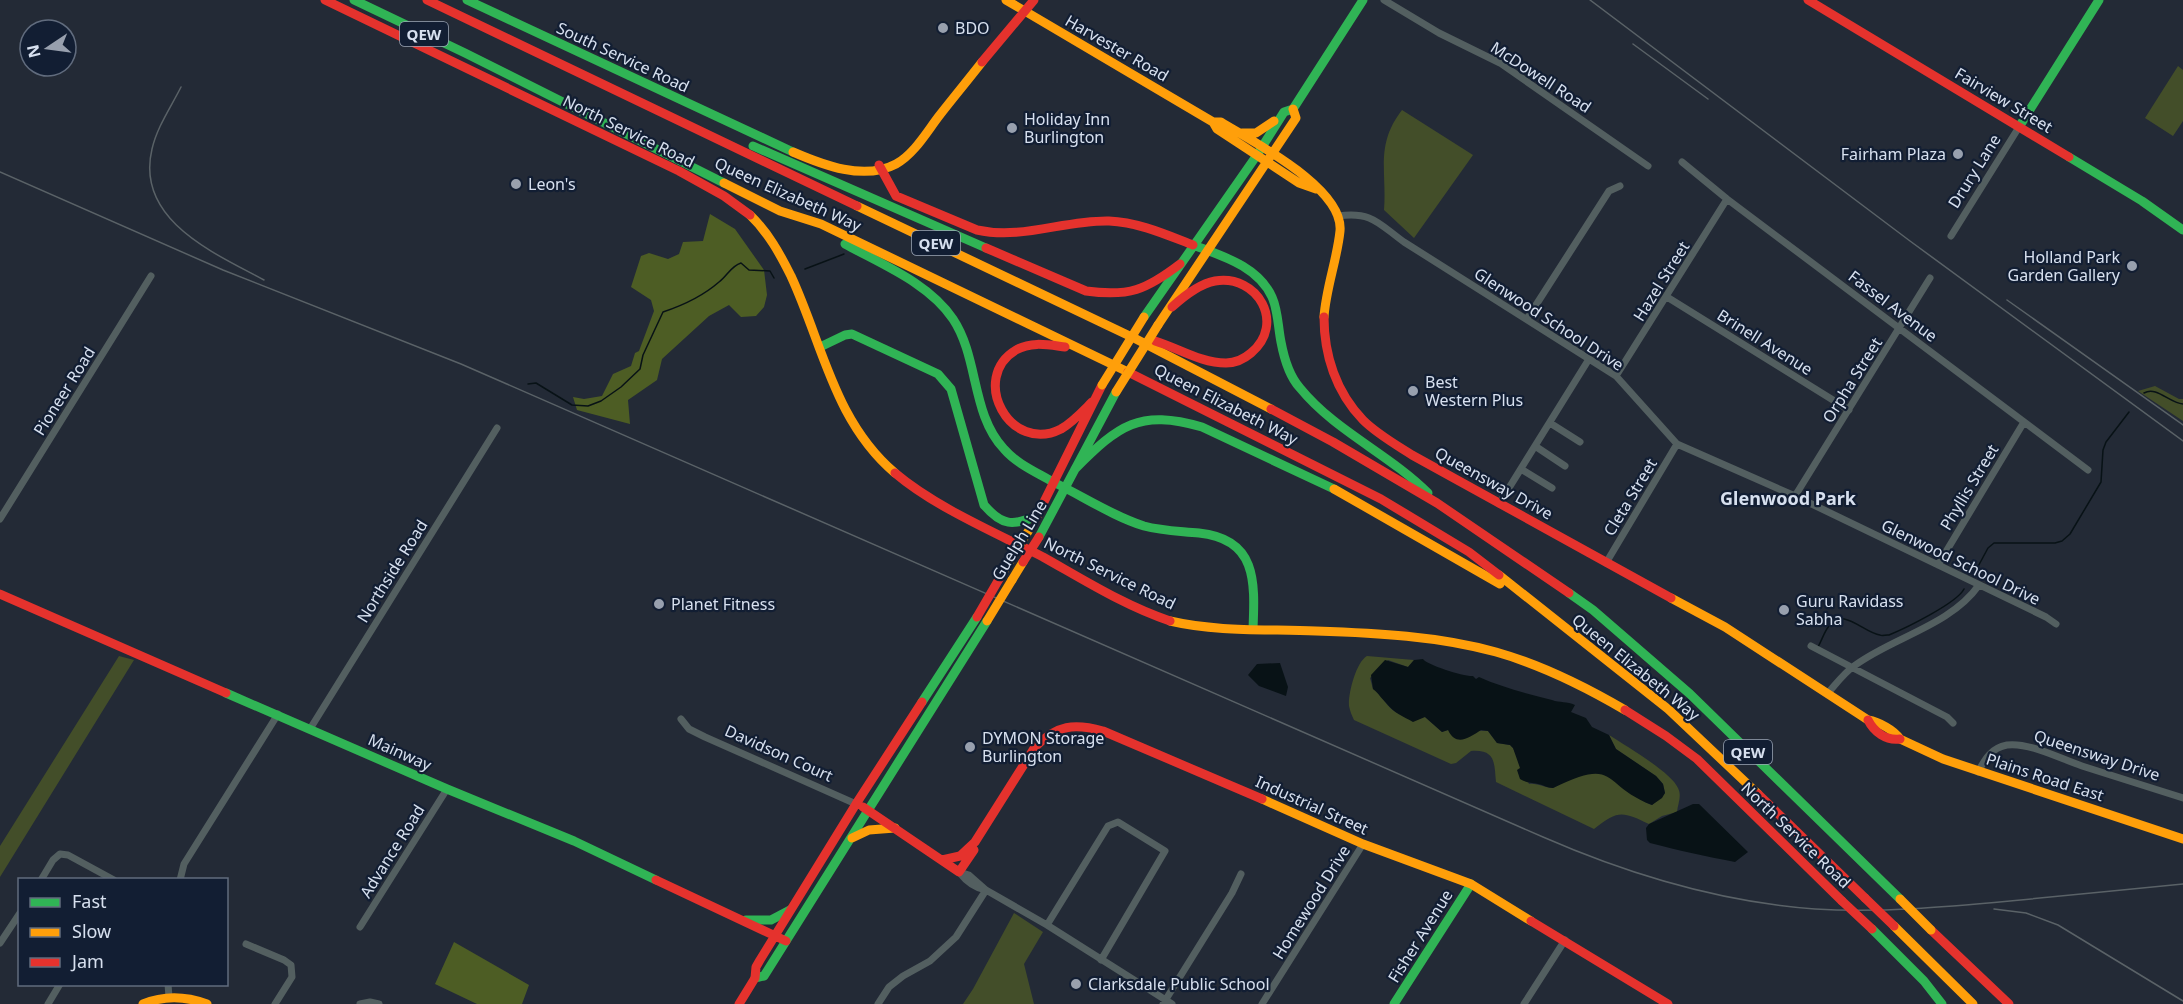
<svg xmlns="http://www.w3.org/2000/svg" width="2183" height="1004" viewBox="0 0 2183 1004" font-family="'Noto Sans',sans-serif">
  <style>
    .green { fill: #434e29 }
    .forest { fill: #4d5d24 }
    .water { fill: #081216 }
    .lines { fill: none; stroke-linecap: round; stroke-linejoin: round }
    .stream { stroke: #081216; stroke-width: 1.5 }
    .street { stroke: #535f60; stroke-width: 7 }
    .fast { stroke: #30b455; stroke-width: 9 }
    .slow { stroke: #ff9f0a; stroke-width: 9 }
    .jam { stroke: #e5322d; stroke-width: 9 }
    .rail { stroke: #5a6267; stroke-width: 1.5 }
    .slow-bridge { stroke: #ff9f0a; stroke-width: 9 }
    .jam-bridge { stroke: #e5322d; stroke-width: 9 }
    .poi-dot { fill: #98a0ae; stroke: #121e33; stroke-width: 2 }
    .labels { text-anchor: middle; dominant-baseline: central; stroke-width: 4.5; stroke-linejoin: round; paint-order: stroke }
    .shield { fill: #121e33; stroke: #9ca6b7; stroke-width: 1.5 }
    .shield-label { font-size: 15px; font-weight: bold; fill: #d7e0ef }
    .poi-label { font-size: 16px; fill: #d7e0ef; stroke: #121e33; text-anchor: start }
    .street-label { font-size: 16px; fill: #d7e0ef; stroke: #121e33 }
    .neighbourhood-label { font-size: 18px; font-weight: bold; fill: #d7e0ef; stroke: #121e33 }
  </style>
  <rect width="100%" height="100%" fill="#232a36"/>
  <!-- green -->
  <path class="green" d="M2178,66L2183,70V121L2173,136L2145,118Z
    M1402,110L1473,155L1414,238L1384,210C1387,171 1375,145 1402,110Z
    M2155,386L2179,399H2183V421L2138,391Z
    M119,656L134,660L0,877V846Z
    M1367,656L1414,660L1408,667L1388,660L1370,678L1373,689C1380,693 1381,697 1386,703C1396,717 1409,717 1425,717L1442,732L1448,730L1488,731L1497,743L1510,745L1513,748L1529,784C1538,783 1544,788 1553,788C1566,781 1583,771 1599,772C1613,774 1634,799 1652,805L1665,793L1663,784L1656,776L1616,749L1609,735C1626,746 1671,772 1678,788C1682,796 1678,803 1677,812L1662,816L1649,824C1622,811 1618,810 1594,829L1496,782C1494,765 1497,749 1471,751L1456,763L1451,764L1354,720C1352,716 1350,711 1349,706C1348,694 1356,662 1367,656Z
    M1014,913L1043,932L1024,964L1034,1004H963L973,989Z"/>
  <!-- forest -->
  <path class="forest" d="M710,214L735,229L764,270L767,295L764,307L756,316L741,317L729,305L709,316L662,359L657,380L628,400L630,424L577,410L573,397L584,399L602,396L613,374L631,366L635,353L639,351L654,311L651,300L631,287L641,256L649,253L668,259L679,254L683,242L703,241Z
    M454,942L529,985L522,1004H477L435,984Z"/>
  <!-- water -->
  <path class="water" d="M1423,659C1427,665 1465,677 1473,676L1476,679L1479,677C1501,687 1528,694 1552,700C1560,703 1567,701 1575,705L1571,712L1586,718L1592,727L1609,735L1616,749L1656,776L1663,784L1665,793L1662,798L1652,805C1600,785 1619,756 1553,788C1547,788 1544,785 1538,784C1530,782 1529,784 1520,779L1517,770L1520,768L1513,748L1510,745L1497,743L1488,731L1481,730C1469,738 1456,747 1448,730L1442,732L1425,717L1413,722C1404,717 1393,712 1387,704C1381,698 1379,694 1373,689L1371,675L1385,660L1408,667L1414,660Z
    M1280,663L1288,687L1286,696L1259,686L1248,675L1257,664Z
    M1693,804H1699L1748,852L1735,862C1705,856 1680,851 1650,843L1647,840L1646,828L1649,824Z"/>
  <g class="lines">
    <!-- stream -->
    <path class="stream" d="M805,269L844,254
      M528,384L536,383L572,405L588,406L601,401L621,387L640,369L643,355L663,312C684,305 703,296 719,282C727,276 731,266 741,263L749,270L770,271L774,278
      M2144,393C2157,386 2169,403 2183,404
      M1974,574L1988,548L1994,543H2055L2062,541L2070,534L2101,482L2103,450L2106,442L2129,412
      M1818,647C1822,640 1824,632 1829,626C1842,606 1864,633 1880,635C1881,636 1888,635 1889,635C1906,628 1957,603 1964,589"/>
    <!-- street -->
    <path class="street" d="M1384,0L1439,33L1500,63L1648,166
      M1682,162L1727,199L2088,470
      M1338,216C1372,211 1379,224 1404,242L1616,376L1677,444L1795,496L2046,617L2056,624
      M1951,236L2019,127
      M1667,297L1849,410
      M1527,319L1609,191L1620,186
      M1616,376L1727,199
      M1550,423L1580,442
      M1535,446L1565,466
      M1521,469L1552,488
      M1795,496L1930,278
      M1499,504L1589,359
      M0,519L151,276
      M1606,563L1677,444
      M1938,565L2024,422
      M1811,646L1947,717L1953,723
      M1828,693C1836,684 1844,673 1854,666C1893,637 1950,626 1979,585
      M681,719L689,729L705,737L856,804
      M310,729L497,428
      M1978,772C1985,759 1991,748 2007,745C2029,742 2061,759 2082,766C2116,777 2149,787 2183,798
      M959,872C966,881 975,888 986,890L1047,925L1172,1004
      M959,872L969,875L986,890
      M41,880L53,860L60,854L68,855L114,880
      M180,880L184,864L278,714
      M1047,925L1108,826L1118,822L1165,851L1101,960
      M360,927L447,789
      M0,943L20,913
      M246,944L284,960L291,965L292,977L275,1004
      M168,984L169,997
      M48,1004L60,984
      M360,1004L370,1002L379,1004
      M878,1004L889,987L903,976L930,961L956,937L986,890
      M1163,1004L1232,893L1241,874
      M1262,1004L1363,844
      M1524,1004L1565,940"/>
    <!-- fast -->
    <path class="fast" d="M354,0L465,53L724,183
      M467,0L793,152
      M2019,127L2099,0
      M753,146L986,248
      M2069,157L2142,201L2183,230
      M845,244C881,264 929,283 953,319C979,358 971,414 1004,449C1017,464 1036,472 1053,482
      M1193,245C1222,256 1258,266 1272,297C1278,310 1278,327 1281,342C1284,358 1289,376 1300,388C1335,431 1389,454 1428,493
      M1144,317L1257,155L1284,112L1293,109L1363,0
      M820,347L845,335L852,334L938,374L951,389L984,505C1002,526 1013,526 1037,516
      M1075,469C1119,425 1139,409 1202,427L1334,489
      M1053,482C1083,496 1112,516 1144,526C1162,531 1180,531 1199,533C1257,539 1255,581 1253,629
      M1039,537L1116,392
      M1569,593L1593,610L1690,694L1900,899
      M226,693L447,789L574,841L656,880
      M922,702L977,617
      M746,920H771L790,910
      M1872,929L1924,981L1942,1004
      M755,978L764,976L987,621
      M1394,1004L1471,884"/>
    <!-- slow -->
    <path class="slow" d="M1006,0L1213,122H1221C1253,142 1344,188 1340,231C1337,260 1326,288 1324,317
      M1213,122L1217,129L1299,183L1316,189
      M1242,133H1256L1274,121
      M793,152C823,165 864,181 896,164C914,154 926,133 939,116C953,98 968,80 982,62
      M724,183L780,211L821,224L1128,372
      M857,206L1136,339L1271,409
      M750,215C768,232 780,254 791,276C823,345 834,421 895,473
      M1158,325L1296,118L1293,109
      M1334,489L1500,584
      M1002,574L1011,559
      M1499,575L1668,709L1758,794
      M1012,580L1023,562
      M1671,598L1725,627L1868,720C1879,722 1894,730 1900,739L1943,759L2183,839
      M1170,621C1217,632 1267,629 1316,631C1376,633 1438,636 1496,652C1542,665 1584,686 1625,710
      M1262,799L1363,844L1471,884L1531,921
      M852,838L869,830L895,828
      M1894,926L1973,1004
      M143,1004C165,995 185,996 207,1004"/>
    <!-- jam -->
    <path class="jam" d="M325,0L679,171L724,196L750,215
      M427,0L857,206
      M1808,0L2069,157
      M982,62L1034,0
      M879,165L896,196L977,230C1022,240 1064,220 1109,221C1138,222 1167,235 1193,245
      M986,248L1086,291C1129,297 1146,290 1180,264
      M1324,317C1324,355 1336,392 1363,420C1377,434 1395,444 1412,455L1671,598
      M1155,341C1178,348 1201,363 1226,363C1235,363 1244,359 1251,353C1286,324 1258,274 1215,281C1199,284 1184,296 1172,307
      M1065,347C1049,345 1031,341 1016,350C969,378 1010,455 1061,429C1073,422 1082,412 1092,402
      M1128,372L1381,499L1469,552L1499,575
      M1271,409L1333,442L1437,503L1569,593
      M895,473C935,507 996,533 1043,557C1084,580 1125,606 1170,621
      M1035,520L1102,385
      M0,594L226,693
      M1625,710L1666,736L1697,759L1842,901
      M1868,720C1874,732 1886,741 1900,739
      M1758,794L1865,898
      M863,807L959,872L974,850
      M942,860L960,856L975,842L1035,747C1057,725 1074,723 1103,731L1262,799
      M656,880L786,941
      M1531,921L1668,1004
      M1931,930L2009,1004
      M739,1004L755,978L756,967L760,960L856,804L922,702"/>
    <!-- rail -->
    <path class="rail" d="M1590,0L1910,241L2183,441
      M1633,44L1708,99
      M181,87C171,107 157,127 152,149C135,220 214,253 264,280
      M0,172L223,270L461,364L1543,837C1630,875 1719,902 1815,909C1880,913 1945,907 2010,901C2068,895 2125,890 2183,884
      M2007,300L2183,425
      M1994,909L2026,913L2058,925L2183,1001"/>
    <!-- slow-bridge -->
    <path class="slow-bridge" d="M1102,385L1144,317
      M1116,392L1158,325
      M1011,559L1029,530
      M987,621L1012,580
      M1900,899L1931,930"/>
    <!-- jam-bridge -->
    <path class="jam-bridge" d="M1023,562L1039,537
      M977,617L1002,574
      M1865,898L1894,926
      M1842,901L1872,929"/>
  </g>
  <!-- markers -->
  <g class="poi-dot">
    <circle cx="943" cy="28" r="6"/>
    <circle cx="1012" cy="128" r="6"/>
    <circle cx="1958" cy="154" r="6"/>
    <circle cx="516" cy="184" r="6"/>
    <circle cx="2132" cy="266" r="6"/>
    <circle cx="1413" cy="391" r="6"/>
    <circle cx="659" cy="604" r="6"/>
    <circle cx="1784" cy="610" r="6"/>
    <circle cx="970" cy="747" r="6"/>
    <circle cx="1076" cy="984" r="6"/>
  </g>
  <g class="labels">
    <!-- shield labels -->
    <g class="shield">
      <rect x="400" y="22" width="48" height="24" rx="4.5"/>
      <rect x="912" y="231" width="48" height="24" rx="4.5"/>
      <rect x="1724" y="740" width="48" height="24" rx="4.5"/>
    </g>
    <g class="shield-label">
      <text x="424" y="34">QEW</text>
      <text x="936" y="243">QEW</text>
      <text x="1748" y="752">QEW</text>
    </g>
    <!-- poi labels -->
    <g class="poi-label">
      <text x="955" y="28">BDO</text>
      <text x="1024" y="119">Holiday Inn<tspan x="1024" dy="18">Burlington</tspan></text>
      <text x="1946" y="154" text-anchor="end">Fairham Plaza</text>
      <text x="528" y="184">Leon's</text>
      <text x="2120" y="257" text-anchor="end">Holland Park<tspan x="2120" dy="18">Garden Gallery</tspan></text>
      <text x="1425" y="382">Best<tspan x="1425" dy="18">Western Plus</tspan></text>
      <text x="1796" y="601">Guru Ravidass<tspan x="1796" dy="18">Sabha</tspan></text>
      <text x="671" y="604">Planet Fitness</text>
      <text x="982" y="738">DYMON Storage<tspan x="982" dy="18">Burlington</tspan></text>
      <text x="1088" y="984">Clarksdale Public School</text>
    </g>
    <!-- street labels -->
    <g class="street-label">
      <text transform="translate(1117 48) rotate(30)">Harvester Road</text>
      <text transform="translate(623 57) rotate(25)">South Service Road</text>
      <text transform="translate(1541 77) rotate(33)">McDowell Road</text>
      <text transform="translate(2004 100) rotate(31)">Fairview Street</text>
      <text transform="translate(629 131) rotate(26)">North Service Road</text>
      <text transform="translate(1974 171) rotate(-58)">Drury Lane</text>
      <text transform="translate(788 194) rotate(24)">Queen Elizabeth Way</text>
      <text transform="translate(1661 281) rotate(-58)">Hazel Street</text>
      <text transform="translate(1893 306) rotate(37)">Fassel Avenue</text>
      <text transform="translate(1549 319) rotate(33)">Glenwood School Drive</text>
      <text transform="translate(1765 342) rotate(32)">Brinell Avenue</text>
      <text transform="translate(1852 380) rotate(-58)">Orpha Street</text>
      <text transform="translate(64 391) rotate(-58)">Pioneer Road</text>
      <text transform="translate(1226 404) rotate(27)">Queen Elizabeth Way</text>
      <text transform="translate(1494 483) rotate(29)">Queensway Drive</text>
      <text transform="translate(1969 487) rotate(-59)">Phyllis Street</text>
      <text transform="translate(1630 497) rotate(-59)">Cleta Street</text>
      <text transform="translate(1019 540) rotate(-59)">Guelph Line</text>
      <text transform="translate(1961 562) rotate(26)">Glenwood School Drive</text>
      <text transform="translate(392 571) rotate(-58)">Northside Road</text>
      <text transform="translate(1110 573) rotate(26)">North Service Road</text>
      <text transform="translate(1636 667) rotate(39)">Queen Elizabeth Way</text>
      <text transform="translate(400 752) rotate(24)">Mainway</text>
      <text transform="translate(779 753) rotate(24)">Davidson Court</text>
      <text transform="translate(2097 755) rotate(18)">Queensway Drive</text>
      <text transform="translate(2045 777) rotate(18)">Plains Road East</text>
      <text transform="translate(1312 805) rotate(24)">Industrial Street</text>
      <text transform="translate(1796 835) rotate(44)">North Service Road</text>
      <text transform="translate(392 851) rotate(-58)">Advance Road</text>
      <text transform="translate(1311 902) rotate(-58)">Homewood Drive</text>
      <text transform="translate(1420 936) rotate(-58)">Fisher Avenue</text>
    </g>
    <!-- neighbourhood labels -->
    <g class="neighbourhood-label">
      <text x="1788" y="498">Glenwood Park</text>
    </g>
  </g>
  <!-- legend -->
  <rect x="18" y="878" width="210" height="108" fill="#121e33" stroke="#616c7e" stroke-width="1.5"/>
  <rect x="30" y="898" width="30" height="9" fill="#30b455" stroke="#616c7e" stroke-width="1.5"/>
  <text x="72" y="908" font-size="18" fill="#d7e0ef">Fast</text>
  <rect x="30" y="928" width="30" height="9" fill="#ff9f0a" stroke="#616c7e" stroke-width="1.5"/>
  <text x="72" y="938" font-size="18" fill="#d7e0ef">Slow</text>
  <rect x="30" y="958" width="30" height="9" fill="#e5322d" stroke="#616c7e" stroke-width="1.5"/>
  <text x="72" y="968" font-size="18" fill="#d7e0ef">Jam</text>
  <!-- north arrow -->
  <g transform="translate(48 48) rotate(257)"><circle r="28" fill="#121e33" stroke="#616c7e" stroke-width="1.5"/>
  <path d="M0-4.5L10 22L0 15L-10 22Z" fill="#98a0ae"/>
  <text y="-9" font-size="16" font-weight="bold" text-anchor="middle" fill="#d7e0ef">N</text>
  </g>
</svg>
